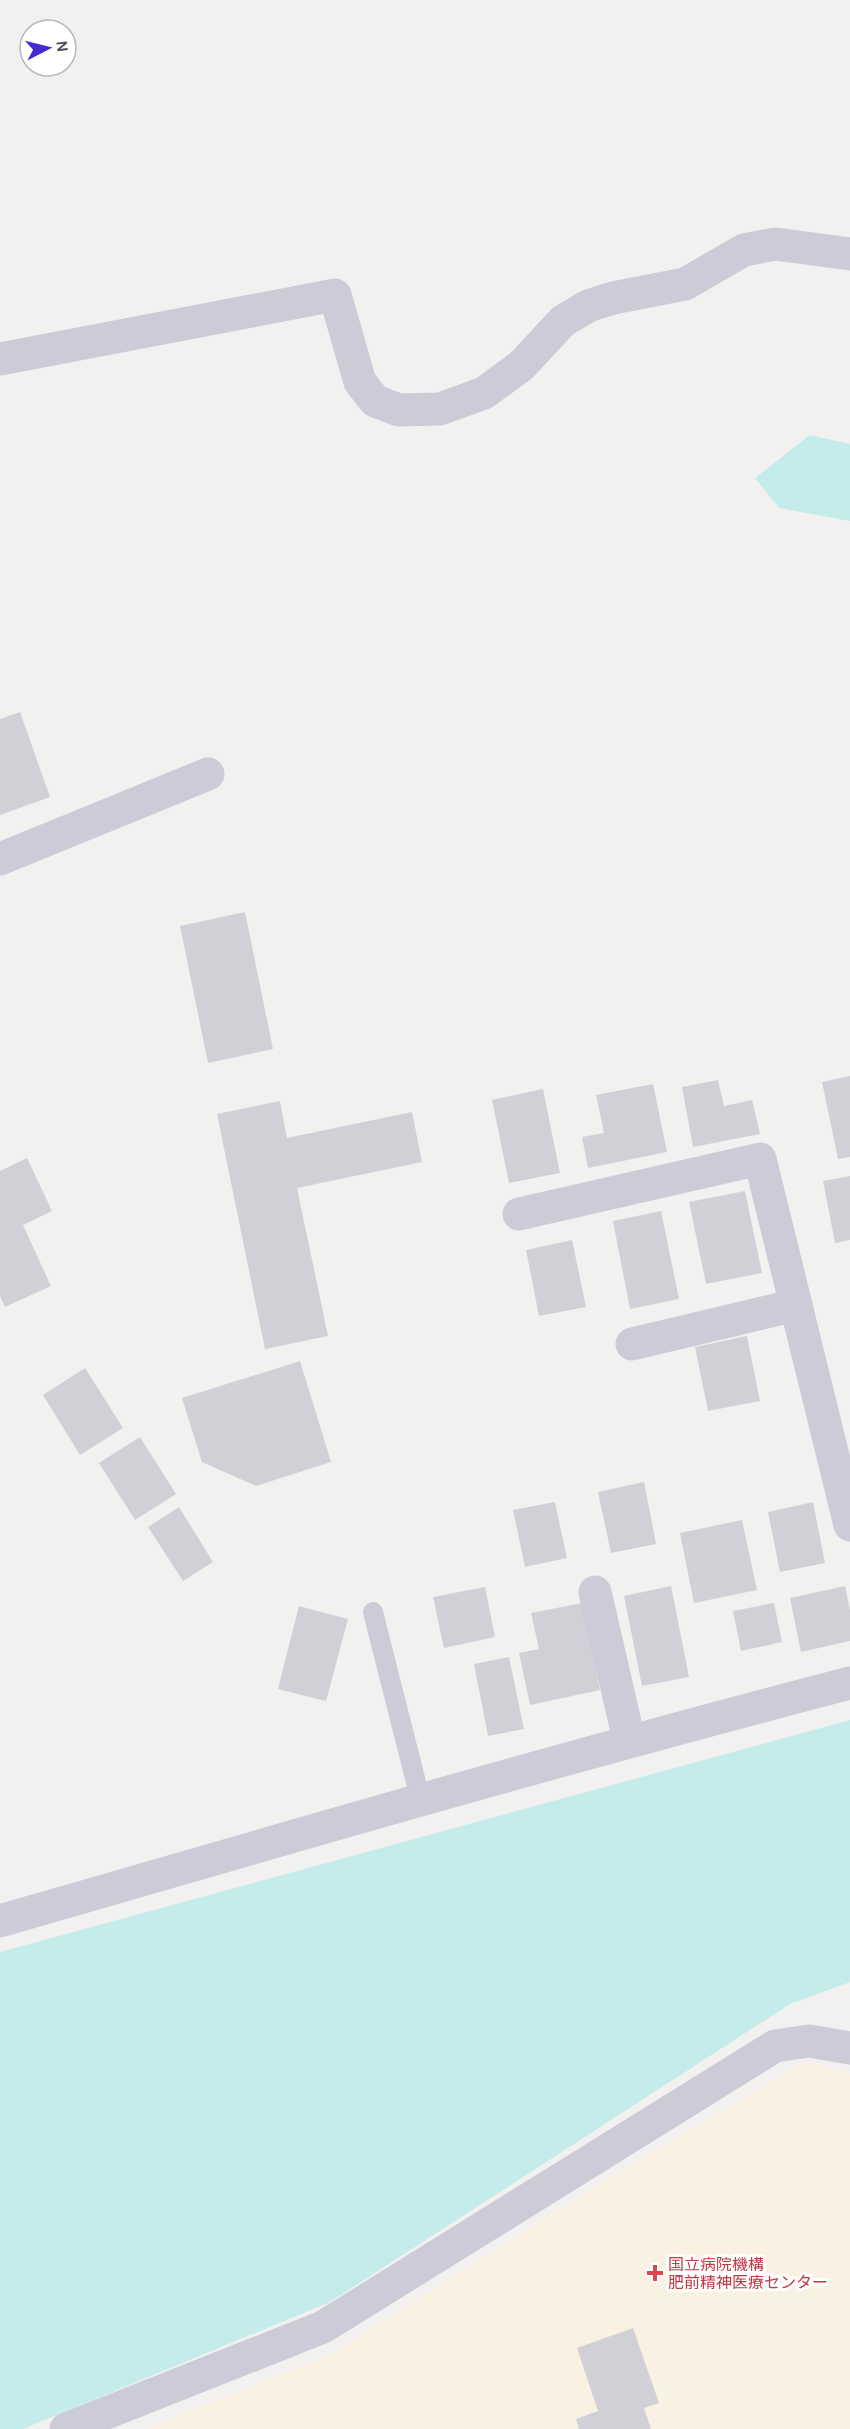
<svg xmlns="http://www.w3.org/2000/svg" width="850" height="2429" viewBox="0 0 850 2429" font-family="Karla,'Noto Sans JP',sans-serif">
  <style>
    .medical { fill: #f9f2e3 }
    .green { fill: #c3ecea }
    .building { fill: #d1d0d7 }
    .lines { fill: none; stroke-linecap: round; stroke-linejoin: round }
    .service { stroke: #cccbd8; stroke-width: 20 }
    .minor { stroke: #cccbd8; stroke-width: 33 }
    .health-dot { fill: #e0444e; stroke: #fff; stroke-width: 2 }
    .labels { text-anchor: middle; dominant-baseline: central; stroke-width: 6; stroke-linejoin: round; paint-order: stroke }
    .health-label { font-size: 16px; fill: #be3a42; stroke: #fff; text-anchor: start }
  </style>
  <rect width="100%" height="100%" fill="#f2f1f0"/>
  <!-- medical -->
  <path class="medical" d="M808,2060L850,2075V2429H146L330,2355L590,2190Z"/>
  <!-- green -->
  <path class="green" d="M810,435L850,444V521L779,508L755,478Z
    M850,1720V1982L790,2004L330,2302L23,2429H0V1952Z"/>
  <!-- building -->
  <path class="building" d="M20,712L50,797L0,815V719Z
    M245,912L273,1049L208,1063L180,926Z
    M850,1076V1157L838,1159L822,1082Z
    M718,1080L724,1106L752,1100L760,1134L693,1147L682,1087Z
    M653,1084L667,1152L588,1168L582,1137L604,1133L596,1095Z
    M543,1089L560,1173L509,1183L492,1100Z
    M280,1101L287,1138L412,1112L422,1162L297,1188L328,1336L265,1349L217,1114Z
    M27,1158L52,1211L23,1225L51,1286L5,1307L0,1296V1171Z
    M850,1176V1240L835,1243L823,1181Z
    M745,1191L762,1273L706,1284L689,1202Z
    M661,1211L679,1299L630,1309L613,1221Z
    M572,1240L586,1307L539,1316L526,1250Z
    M747,1336L760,1401L708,1411L695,1347Z
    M300,1361L331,1462L256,1486L202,1462L182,1398Z
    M85,1368L123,1428L80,1455L43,1395Z
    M140,1437L176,1494L135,1520L99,1463Z
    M644,1482L656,1544L611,1553L598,1492Z
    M555,1502L567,1558L525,1567L513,1510Z
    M813,1502L825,1563L780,1572L768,1512Z
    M179,1507L213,1562L183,1581L148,1527Z
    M742,1520L757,1590L694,1603L680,1533Z
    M671,1586L689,1677L642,1686L624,1596Z
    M845,1586L850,1610V1641L801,1652L790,1598Z
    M485,1587L495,1637L444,1648L433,1597Z
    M582,1603L600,1690L530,1705L519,1653L539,1649L531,1613Z
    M774,1603L782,1642L741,1651L733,1611Z
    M299,1606L348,1619L326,1701L278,1689Z
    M509,1657L524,1729L488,1736L474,1664Z
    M633,2328L659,2403L644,2408L651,2429H579L576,2419L598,2411L577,2348Z"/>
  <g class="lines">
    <!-- service -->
    <path class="service" d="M373,1612L420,1798"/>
    <!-- minor -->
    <path class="minor" d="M0,359L335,295L360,382L375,401L399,410L440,409L484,393L521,366L563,321L588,306L613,298L685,284L744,250L775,244L850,254
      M0,859L208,774
      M519,1214L760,1159L850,1525
      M632,1344L796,1305
      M595,1592L629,1740
      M0,1921C283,1839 565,1757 850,1683
      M66,2429L323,2327L775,2046L809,2041L850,2048"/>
  </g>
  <!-- markers -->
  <path class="health-dot" d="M652 2264h6v6h6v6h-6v6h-6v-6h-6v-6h6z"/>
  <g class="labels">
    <!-- health labels -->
    <g class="health-label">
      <text x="668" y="2264">国立病院機構<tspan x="668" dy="18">肥前精神医療センター</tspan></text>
    </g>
  </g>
  <!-- north arrow -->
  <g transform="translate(48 48) rotate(83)"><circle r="28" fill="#ffffff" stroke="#b7b7be" stroke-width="1.5"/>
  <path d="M0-4.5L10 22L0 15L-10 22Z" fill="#432ad3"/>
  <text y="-9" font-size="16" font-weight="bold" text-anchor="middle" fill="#4b4a5c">N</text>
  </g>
</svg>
